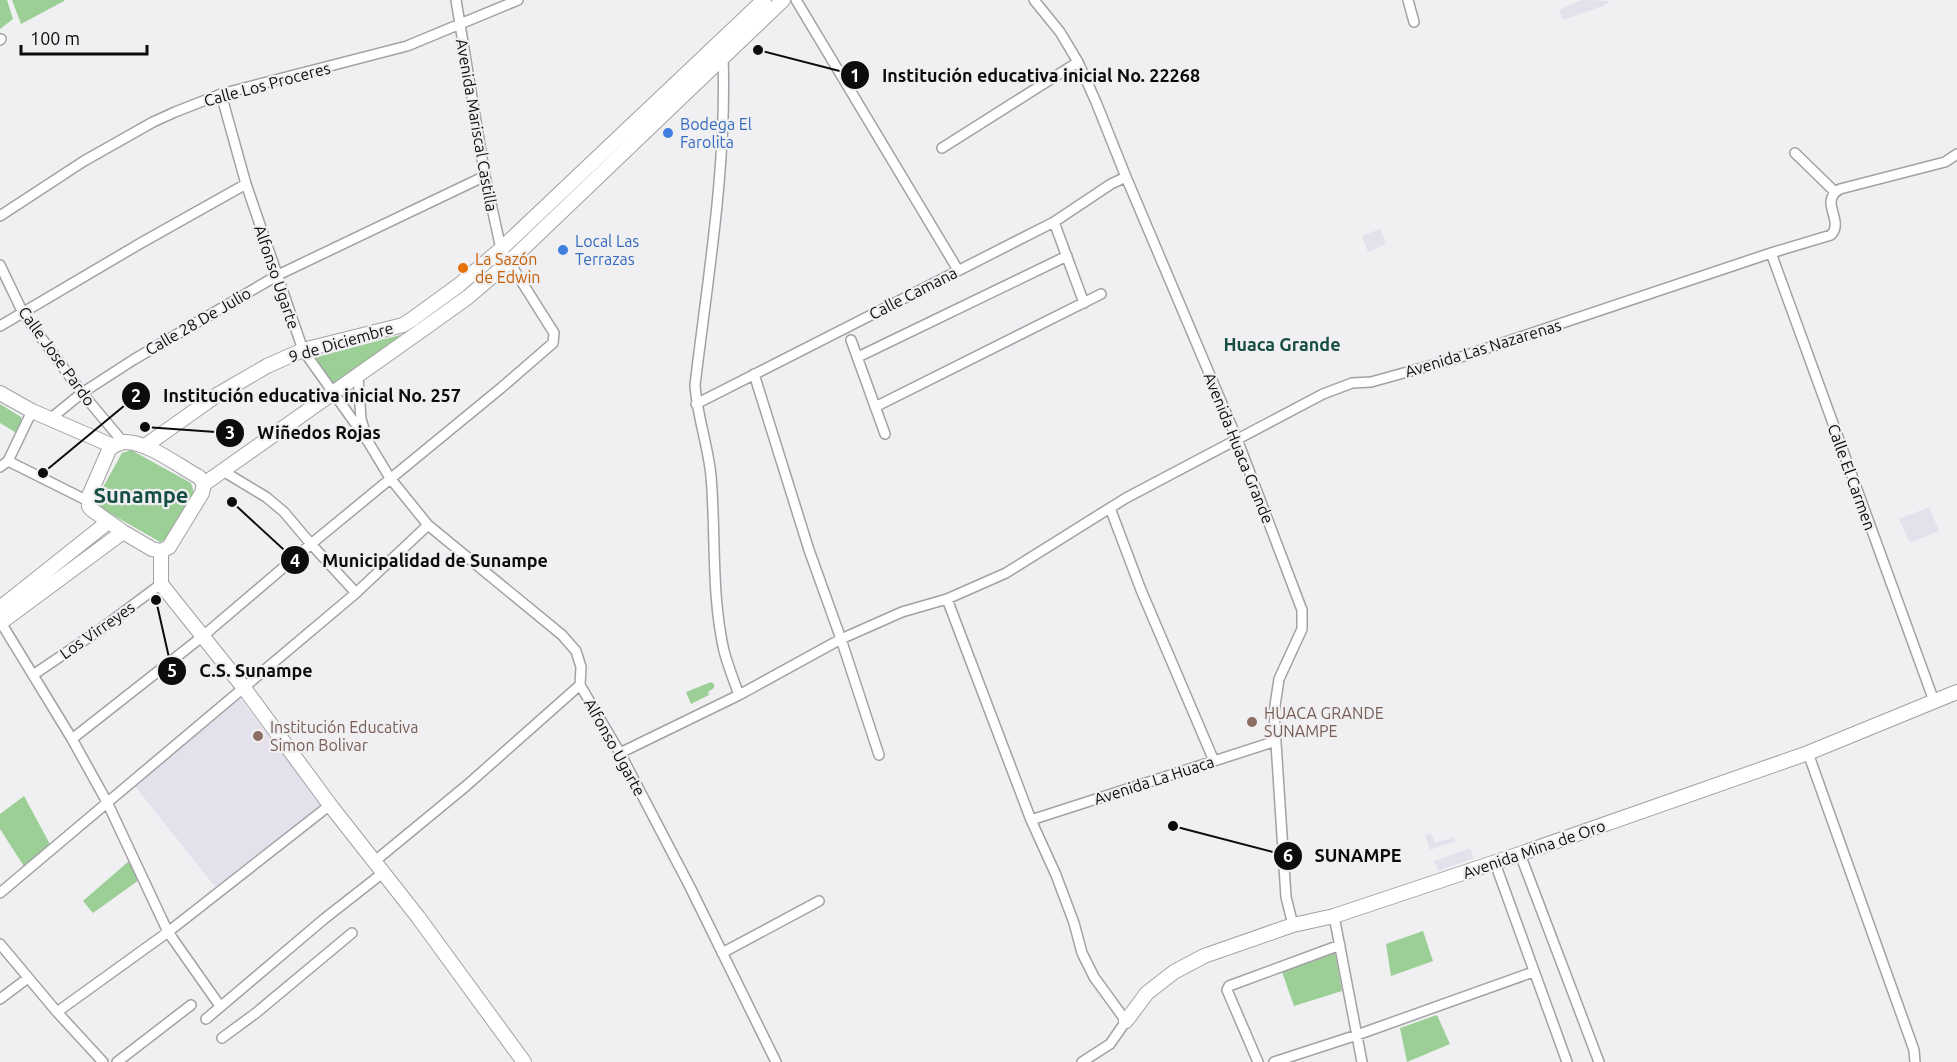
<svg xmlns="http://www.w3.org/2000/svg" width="1957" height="1062" viewBox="0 0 1957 1062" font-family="Ubuntu,sans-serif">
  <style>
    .built { fill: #e4e1ec }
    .green { fill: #9ccf95 }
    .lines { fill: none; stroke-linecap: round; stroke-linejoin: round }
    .street-casing { stroke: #a2a2a5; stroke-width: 12 }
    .secondary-casing { stroke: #a2a2a5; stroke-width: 16 }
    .street { stroke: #fff; stroke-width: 9 }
    .secondary { stroke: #fff; stroke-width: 14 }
    .shop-dot { fill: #3f7fe0; stroke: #f0eff2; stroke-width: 2 }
    .food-dot { fill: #e8710a; stroke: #f0eff2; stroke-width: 2 }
    .education-dot { fill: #8d6e63; stroke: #f0eff2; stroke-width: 2 }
    .labels { text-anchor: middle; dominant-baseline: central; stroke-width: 4.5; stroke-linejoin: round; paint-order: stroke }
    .street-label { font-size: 16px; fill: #0c0c0d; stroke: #f0eff2 }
    .shop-label { font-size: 16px; fill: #366cbe; stroke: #f0eff2; text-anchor: start }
    .food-label { font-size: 16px; fill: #c56008; stroke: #f0eff2; text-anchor: start }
    .education-label { font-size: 16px; fill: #785e54; stroke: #f0eff2; text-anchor: start }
    .neighbourhood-label { font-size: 18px; font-weight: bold; fill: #174e43; stroke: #f0eff2 }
    .district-label { font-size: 22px; font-weight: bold; fill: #174e43; stroke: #f0eff2 }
    .leader { fill: none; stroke: #0c0c0d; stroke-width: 2 }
    .callout-dot { fill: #0c0c0d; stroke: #f0eff2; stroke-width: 2 }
    .mark-label { font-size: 18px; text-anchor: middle; font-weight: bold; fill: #fff }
    .callout-label { font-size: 18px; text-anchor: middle; font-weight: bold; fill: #0c0c0d; stroke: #f0eff2; stroke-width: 4.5; stroke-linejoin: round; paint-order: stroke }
  </style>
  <rect width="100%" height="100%" fill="#f0eff2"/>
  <!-- built -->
  <path class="built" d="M1582,0L1610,1L1603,6L1563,20L1559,10Z
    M1380,229L1386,244L1368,252L1362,236Z
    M1929,507L1939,531L1910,543L1899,519Z
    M238,696L322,804L217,889L134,785Z
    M1431,833L1435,843L1454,837L1455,841L1430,850L1425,835Z
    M1470,848L1474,858L1438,871L1434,861Z"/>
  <!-- green -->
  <path class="green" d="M0,0H7L13,19L0,29Z
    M12,0H64V1L21,24Z
    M404,334L334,384L313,358Z
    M0,404L21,417L22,426L20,435L0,423Z
    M131,450L191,483L194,493L169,538L160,542L99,507L97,498L122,453Z
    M711,682L714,684V688L708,692L709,695L691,704L686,692Z
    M24,796L51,846L25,868L0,829V814Z
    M129,861L139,880L93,913L83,901Z
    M1423,931L1433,961L1391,976L1386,944Z
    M1335,952L1342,991L1294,1006L1282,972Z
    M1437,1015L1450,1044L1407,1062L1400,1028Z"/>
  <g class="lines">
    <!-- street casing -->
    <g class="street-casing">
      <path id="street" d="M796,0L958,270
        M1034,0L1060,32L1078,62L1096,102L1126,177L1237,439L1302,610V629L1279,679L1274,712L1286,897L1293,925
        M1408,0L1414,22
        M0,40L1,39
        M723,56C727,166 708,276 695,385C697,416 708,445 711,476C716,534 711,594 724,651C728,666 734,681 739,695
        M221,94L246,184L303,350L367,440L390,478L428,525L562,635L576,651L581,667L580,685L620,753L690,887L776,1062
        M942,148L1078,62
        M1795,153L1835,192
        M0,216L84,161L153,122L175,112L221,94L407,46L518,0
        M1054,222L1084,303
        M1771,253L1934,701
        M0,265L23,313L82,393L123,442
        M0,326L141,243L246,184
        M851,340L885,434
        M858,357L1067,256
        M754,374L809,550L841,639L879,755
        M358,377L361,419L366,435
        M696,404L1054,222L1111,184L1126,177
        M875,407L1101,294
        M50,419L82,393L133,360L278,275L485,176
        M8,461L88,501
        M0,467L8,461L32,411
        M223,471L266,497L284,512L311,544L356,593
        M1110,508L1141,590L1214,761
        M947,599L1031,820L1056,875L1074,923L1082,953L1094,977L1126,1021L1110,1044L1082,1062
        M0,621L72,739L107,802L168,932L220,1006
        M33,675L98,631L161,584
        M72,739L203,636L311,544L501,388L553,343L554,333L501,249L485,176L456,0
        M620,753L739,695L841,639L902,612L947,599L1006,573L1126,498L1323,394L1352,383L1371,382L1458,358L1771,253L1831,235C1845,220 1818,202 1840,189L1945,162L1957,154
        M1808,753L1914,1050L1915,1062
        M1031,820L1276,741
        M1520,854L1599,1062
        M375,861L466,786L580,685
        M1495,863L1567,1062
        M0,893L356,593L428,525
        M1334,916L1362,1062
        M0,944L57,1012L103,1062
        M722,953L819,901
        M0,999L28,978
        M57,1012L168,932L330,805
        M206,1019L324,919L384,872
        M222,1038L256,1013L352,933
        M117,1062L191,1005
        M1258,1062L1227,990L1229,986L1340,945
        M1274,1062L1357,1035L1533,972"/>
    </g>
    <!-- secondary casing -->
    <g class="secondary-casing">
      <path id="secondary" d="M0,393L32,411L113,446
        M123,442C145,440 179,466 199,477L204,484L202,493L169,547L161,551L152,549L123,532L91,509L89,506V496L109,450L113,446Z
        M145,446L217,395L267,366L303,350L403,325L411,320L459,285L501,249L764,0
        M204,484L429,325L468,297L510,261L783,0
        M161,551V584L244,688L330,805L418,917L524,1062
        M0,608L108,522
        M0,623L123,532
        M1126,1021L1147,993L1174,972L1204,956L1293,925L1334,916L1520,854L1808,753L1957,692"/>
    </g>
    <!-- street -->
    <use href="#street" class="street"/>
    <!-- secondary -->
    <use href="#secondary" class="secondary"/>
  </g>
  <!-- markers -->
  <g class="shop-dot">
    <circle cx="668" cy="133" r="6"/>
    <circle cx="563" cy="250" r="6"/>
  </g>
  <circle class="food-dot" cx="463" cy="268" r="6"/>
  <g class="education-dot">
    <circle cx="1252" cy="722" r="6"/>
    <circle cx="258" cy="736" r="6"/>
  </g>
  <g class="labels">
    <!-- street labels -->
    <g class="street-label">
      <text transform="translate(267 84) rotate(-15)">Calle Los Proceres</text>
      <text transform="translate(477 125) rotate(80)">Avenida Mariscal Castilla</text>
      <text transform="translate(277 277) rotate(71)">Alfonso Ugarte</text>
      <text transform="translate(913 293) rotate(-27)">Calle Camana</text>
      <text transform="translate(198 321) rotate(-30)">Calle 28 De Julio</text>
      <text transform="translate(341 342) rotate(-16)">9 de Diciembre</text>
      <text transform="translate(1483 348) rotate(-17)">Avenida Las Nazarenas</text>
      <text transform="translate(57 356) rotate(54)">Calle Jose Pardo</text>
      <text transform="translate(1239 448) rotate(68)">Avenida Huaca Grande</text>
      <text transform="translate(1852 477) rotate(70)">Calle El Carmen</text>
      <text transform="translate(97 630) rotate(-35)">Los Virreyes</text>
      <text transform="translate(615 747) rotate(61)">Alfonso Ugarte</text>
      <text transform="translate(1154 780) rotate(-18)">Avenida La Huaca</text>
      <text transform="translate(1534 849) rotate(-19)">Avenida Mina de Oro</text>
    </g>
    <!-- shop labels -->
    <g class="shop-label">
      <text x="680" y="124">Bodega El<tspan x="680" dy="18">Farolita</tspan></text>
      <text x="575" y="241">Local Las<tspan x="575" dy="18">Terrazas</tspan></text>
    </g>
    <!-- food labels -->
    <g class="food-label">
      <text x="475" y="259">La Sazón<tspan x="475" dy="18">de Edwin</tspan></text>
    </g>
    <!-- education labels -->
    <g class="education-label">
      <text x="1264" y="713">HUACA GRANDE<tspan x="1264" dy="18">SUNAMPE</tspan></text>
      <text x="270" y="727">Institución Educativa<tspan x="270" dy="18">Simon Bolivar</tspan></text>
    </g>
    <!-- neighbourhood labels -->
    <g class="neighbourhood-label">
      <text x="1282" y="344">Huaca Grande</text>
    </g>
    <!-- district labels -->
    <g class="district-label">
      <text x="141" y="494">Sunampe</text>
    </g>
  </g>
  <!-- callouts -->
  <path class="leader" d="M758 50L855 75M43 473L136 396M145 427L230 433M232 502L295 560M156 600L172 671M1173 826L1288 856"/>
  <g class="callout-dot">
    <circle cx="758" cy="50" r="6"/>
    <circle cx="43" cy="473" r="6"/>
    <circle cx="145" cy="427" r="6"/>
    <circle cx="232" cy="502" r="6"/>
    <circle cx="156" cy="600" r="6"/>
    <circle cx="1173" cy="826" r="6"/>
    <circle cx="855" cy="75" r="15"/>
    <circle cx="136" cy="396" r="15"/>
    <circle cx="230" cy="433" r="15"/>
    <circle cx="295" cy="560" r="15"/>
    <circle cx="172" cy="671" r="15"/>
    <circle cx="1288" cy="856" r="15"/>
  </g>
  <g class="mark-label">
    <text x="855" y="82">1</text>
    <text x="136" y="402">2</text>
    <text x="230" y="439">3</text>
    <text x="295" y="567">4</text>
    <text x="172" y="677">5</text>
    <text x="1288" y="862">6</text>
  </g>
  <g class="callout-label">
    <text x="1041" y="82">Institución educativa inicial No. 22268</text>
    <text x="312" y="402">Institución educativa inicial No. 257</text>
    <text x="319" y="439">Wiñedos Rojas</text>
    <text x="435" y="567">Municipalidad de Sunampe</text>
    <text x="256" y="677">C.S. Sunampe</text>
    <text x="1358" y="862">SUNAMPE</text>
  </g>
  <!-- scale -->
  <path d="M21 45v9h126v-9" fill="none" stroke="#0c0c0d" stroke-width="3"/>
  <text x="30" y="45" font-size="18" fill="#0c0c0d" stroke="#f0eff2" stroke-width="4.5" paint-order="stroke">100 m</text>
</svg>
